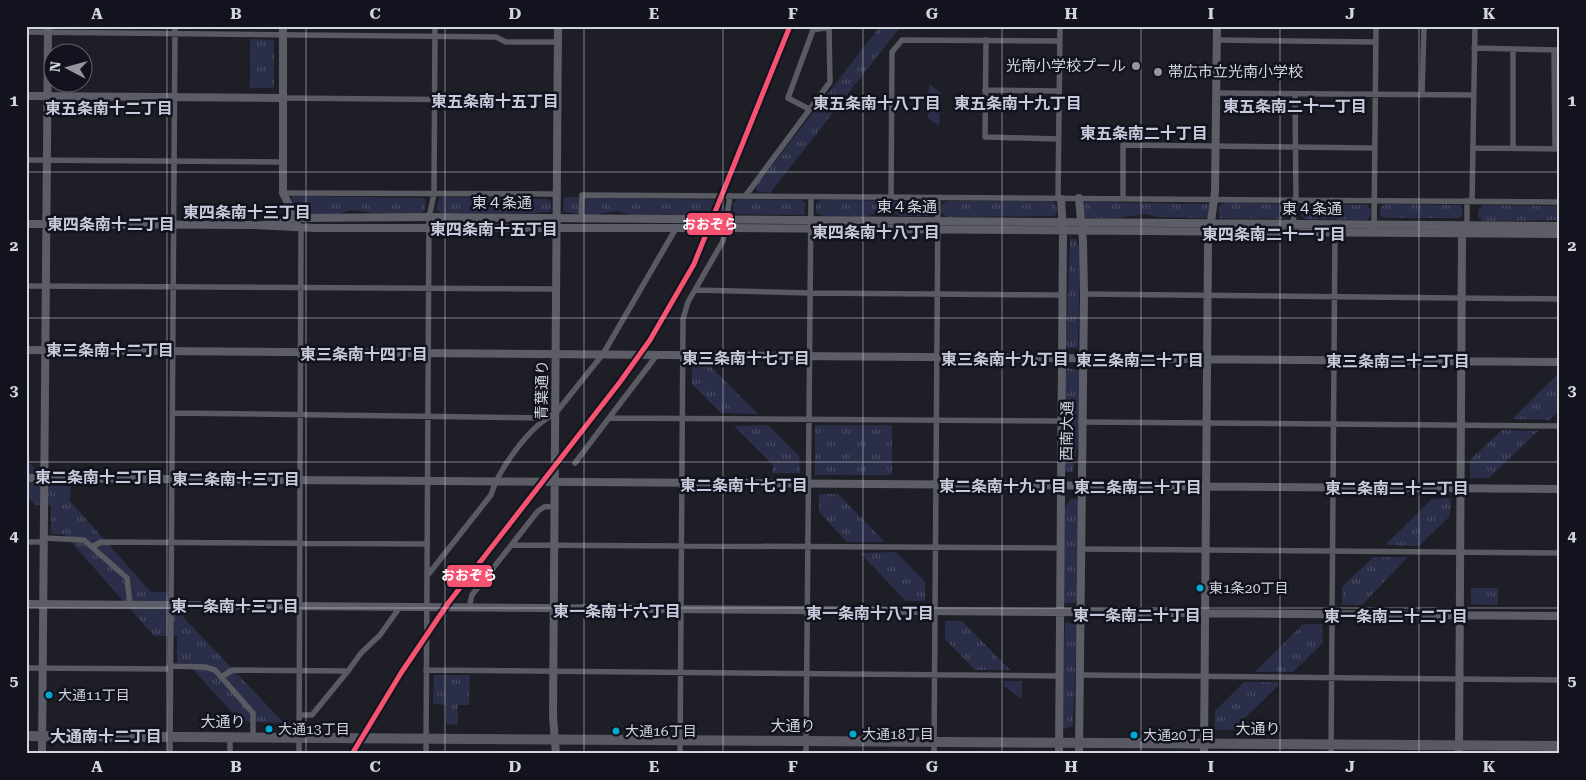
<svg xmlns="http://www.w3.org/2000/svg" width="1586" height="780" viewBox="0 0 1586 780" font-family="'Roboto Serif','Noto Sans JP',serif">
  <style>
    .park { fill: url(#park-tufts) }
    .lines { fill: none; stroke-linecap: round; stroke-linejoin: round }
    .street { stroke: #5a5a62; stroke-width: 5.5 }
    .secondary { stroke: #5c5d66; stroke-width: 8 }
    .highway { stroke: #585962; stroke-width: 10 }
    .rail-1-casing { stroke: #12131f; stroke-width: 9 }
    .rail-1 { stroke: #f65372; stroke-width: 5 }
    .grid { fill: none; stroke: #d3d5dd; stroke-width: 1; stroke-opacity: 0.55 }
    .poi-dot { fill: #94959d; stroke: #12131f; stroke-width: 2 }
    .bus-dot { fill: #00a9ce; stroke: #12131f; stroke-width: 2 }
    .labels { text-anchor: middle; dominant-baseline: central; stroke-width: 5; stroke-linejoin: round; paint-order: stroke }
    .bus-label { font-size: 14px; fill: #d3d5dd; stroke: #12131f; text-anchor: start }
    .poi-label { font-size: 15px; fill: #d3d5dd; stroke: #12131f; text-anchor: end }
    .street-label { font-size: 15px; fill: #d3d5dd; stroke: #12131f }
    .neighbourhood-label { font-size: 16px; font-weight: bold; fill: #c7cadb; stroke: #12131f }
    .line-badge { stroke: #12131f; stroke-width: 2 }
    .badge-label { font-size: 14px; text-anchor: middle; font-weight: bold; fill: #fff }
    .neatline { fill: none; stroke: #d3d5dd; stroke-width: 2 }
    .grid-label { font-size: 16px; text-anchor: middle; font-weight: bold; fill: #d3d5dd }
  </style>
  <defs>
    <pattern id="park-tufts" width="24" height="20" patternUnits="userSpaceOnUse" patternTransform="scale(1.25)"><rect width="24" height="20" fill="#2b2e48"/><path d="M3 7l-1-3M5 7V3M7 7l1-3M15 17l-1-3M17 17v-4M19 17l1-3" fill="none" stroke="#494b62"/></pattern>
  </defs>
  <rect width="100%" height="100%" fill="#1e1f26"/>
  <!-- park -->
  <path class="park" d="M880,26H901L770,193L757,191L756,186Z
    M250,39L274,40V88H250Z
    M929,84L941,93L939,126L928,118Z
    M293,196L423,198L426,200L425,211L421,213C406,213 391,214 376,213C364,213 352,206 341,214H299L291,199Z
    M442,197L548,199L551,202V209L548,212L536,213H442L436,209L439,199Z
    M564,197L723,200V213L718,216H635L618,211L590,215L563,212Z
    M738,199L801,200L806,203L804,215L736,214L733,210V203Z
    M821,200L931,201L934,205V214L930,216H900L893,212H878L866,217L823,216L816,212V204Z
    M948,201H1053C1057,206 1058,211 1055,216L946,217L941,212V205Z
    M1086,202L1209,204L1208,216L1205,218L1157,217L1145,214L1116,218H1086L1082,216V205Z
    M1225,202L1287,204L1291,209L1290,214L1282,219L1220,218L1218,207Z
    M1306,204L1367,205L1371,210V216L1366,220L1305,219L1301,215L1302,209Z
    M1386,204L1461,205L1463,215L1458,218H1385L1380,216V207Z
    M1484,205L1560,206V220L1483,221L1478,217V210Z
    M1070,239H1076L1080,249L1078,348H1068L1066,345Z
    M692,365L710,366L758,414L721,413L692,384Z
    M1067,368L1080,371L1079,432L1073,472H1066L1064,469L1065,370Z
    M1560,372V409L1549,420L1512,419Z
    M768,425L799,456L800,473H772L773,465L734,426Z
    M815,425H892V475H815Z
    M1502,430L1538,431L1489,478H1470V460Z
    M26,460L53,486H71L70,501L151,592H165L185,619L284,723L240,721L187,663H177V636H154L65,535L51,534V505H36L26,497Z
    M819,494H838L885,542H847L819,512Z
    M1451,498L1450,516L1419,546L1385,545L1432,499Z
    M1071,499H1076L1079,502L1077,600L1075,603H1065L1063,600L1065,507Z
    M896,552L925,582V601H906L860,553Z
    M1373,557H1408L1362,605H1342V587Z
    M1471,588H1498V605L1471,604Z
    M945,621H962L1010,670H975L945,639Z
    M1065,622L1077,625L1073,726L1065,729L1062,727Z
    M1303,624H1322L1323,643L1293,672H1255Z
    M434,675H470L469,705H458V725L446,724V705L433,704Z
    M1004,681H1022V699L1004,686Z
    M1244,682H1278V686L1233,730H1214L1215,711Z"/>
  <g class="lines">
    <!-- street -->
    <path class="street" d="M26,32L496,37L506,42H558
      M986,40L985,137L1058,139
      M1216,40L1376,42
      M1474,48L1560,50
      M1513,49V148
      M1554,50L1555,148
      M985,90L1059,91
      M1216,93L1474,95
      M1422,95L1424,26
      M283,98L489,100
      M809,109L788,98L813,30L829,27
      M1473,148L1560,149
      M26,160L282,162
      M283,193L556,194
      M746,195L830,82L829,26
      M891,198L892,52L902,40L1060,41
      M1058,199L1060,26
      M1123,199V145L1374,148
      M1467,201V229
      M1472,202L1475,26
      M581,218L582,195L1560,202
      M1293,223L1296,201L1295,94
      M1374,233L1376,26
      M26,286L556,289
      M696,290L810,293L1062,295
      M1084,294L1560,299
      M173,413L544,418
      M609,418L657,355
      M1081,422L1560,426
      M575,463L609,418L1060,421
      M44,538L84,540L127,578L130,605
      M26,542H44
      M512,545L1060,548
      M92,547L101,542L427,544
      M1081,549L1560,553
      M427,576L491,495C498,470 531,424 555,414L603,354L675,230
      M469,608L472,595L538,511L544,507L555,506
      M170,666L205,667L215,670L253,713V737
      M26,668L170,669
      M426,670L1059,676
      M1081,675L1560,680
      M221,677L233,670L348,671L361,653L380,635L400,607
      M299,715H312L348,671
      M230,737V754
      M170,754L175,26
      M299,754L301,228
      M426,754L429,217L434,194L435,26
      M680,754L683,319L688,302L723,241L730,196
      M806,754L811,197
      M934,754L938,198
      M1331,754L1335,228"/>
    <!-- secondary -->
    <path class="secondary" d="M283,26V193L297,221
      M26,96L283,98
      M266,223L295,218L429,217L1560,226
      M26,224L254,225L315,228H725L1560,234
      M26,350L1560,362
      M26,478L1560,489
      M26,604L1560,616
      M42,754L48,26
      M556,754L553,716L558,26
      M1059,754L1063,231L1061,199
      M1079,754L1084,294L1083,242L1079,198
      M1204,754L1208,245L1215,191L1217,26
      M1459,754L1462,234"/>
    <!-- highway -->
    <path class="highway" d="M26,736L1560,746"/>
    <!-- rail-1 casing -->
    <g class="rail-1-casing">
      <path id="rail-1" d="M352,754L401,673L449,602L620,382L650,340L694,264L790,26"/>
    </g>
    <!-- rail-1 -->
    <use href="#rail-1" class="rail-1"/>
  </g>
  <!-- grid -->
  <path class="grid" d="M167,26V754M306,26V754M445,26V754M584,26V754M723,26V754M863,26V754M1002,26V754M1141,26V754M1280,26V754M1419,26V754M26,172H1560M26,318H1560M26,462H1560M26,608H1560"/>
  <!-- markers -->
  <g class="poi-dot">
    <circle cx="1136" cy="66" r="5"/>
    <circle cx="1158" cy="72" r="5"/>
  </g>
  <g class="bus-dot">
    <circle cx="1200" cy="588" r="4.5"/>
    <circle cx="49" cy="695" r="4.5"/>
    <circle cx="269" cy="729" r="4.5"/>
    <circle cx="616" cy="731" r="4.5"/>
    <circle cx="853" cy="734" r="4.5"/>
    <circle cx="1134" cy="735" r="4.5"/>
  </g>
  <g class="labels">
    <!-- bus labels -->
    <g class="bus-label">
      <text x="1209" y="588">東1条20丁目</text>
      <text x="58" y="695">大通11丁目</text>
      <text x="278" y="729">大通13丁目</text>
      <text x="625" y="731">大通16丁目</text>
      <text x="862" y="734">大通18丁目</text>
      <text x="1143" y="735">大通20丁目</text>
    </g>
    <!-- poi labels -->
    <g class="poi-label">
      <text x="1126" y="66">光南小学校プール</text>
      <text x="1168" y="72" text-anchor="start">帯広市立光南小学校</text>
    </g>
    <!-- street labels -->
    <g class="street-label">
      <text x="502" y="203">東４条通</text>
      <text x="907" y="207">東４条通</text>
      <text x="1312" y="209">東４条通</text>
      <text transform="translate(542 390) rotate(-89)">青葉通り</text>
      <text transform="translate(1067 431) rotate(-89)">西南大通</text>
      <text x="223" y="722">大通り</text>
      <text x="793" y="726">大通り</text>
      <text x="1258" y="729">大通り</text>
    </g>
    <!-- neighbourhood labels -->
    <g class="neighbourhood-label">
      <text x="495" y="101">東五条南十五丁目</text>
      <text x="877" y="103">東五条南十八丁目</text>
      <text x="1018" y="103">東五条南十九丁目</text>
      <text x="1295" y="106">東五条南二十一丁目</text>
      <text x="109" y="108">東五条南十二丁目</text>
      <text x="1144" y="133">東五条南二十丁目</text>
      <text x="247" y="212">東四条南十三丁目</text>
      <text x="111" y="224">東四条南十二丁目</text>
      <text x="494" y="229">東四条南十五丁目</text>
      <text x="876" y="232">東四条南十八丁目</text>
      <text x="1274" y="234">東四条南二十一丁目</text>
      <text x="110" y="350">東三条南十二丁目</text>
      <text x="364" y="354">東三条南十四丁目</text>
      <text x="746" y="358">東三条南十七丁目</text>
      <text x="1005" y="359">東三条南十九丁目</text>
      <text x="1140" y="360">東三条南二十丁目</text>
      <text x="1398" y="361">東三条南二十二丁目</text>
      <text x="99" y="477">東二条南十二丁目</text>
      <text x="236" y="479">東二条南十三丁目</text>
      <text x="744" y="485">東二条南十七丁目</text>
      <text x="1003" y="486">東二条南十九丁目</text>
      <text x="1138" y="487">東二条南二十丁目</text>
      <text x="1397" y="488">東二条南二十二丁目</text>
      <text x="235" y="606">東一条南十三丁目</text>
      <text x="617" y="611">東一条南十六丁目</text>
      <text x="870" y="613">東一条南十八丁目</text>
      <text x="1137" y="615">東一条南二十丁目</text>
      <text x="1396" y="616">東一条南二十二丁目</text>
      <text x="106" y="736">大通南十二丁目</text>
    </g>
  </g>
  <g class="line-badge">
    <rect x="686" y="212" width="48" height="24" rx="5" fill="#f65372"/>
    <rect x="446" y="564" width="47" height="24" rx="5" fill="#f65372"/>
  </g>
  <g class="badge-label">
    <text x="710" y="229">おおぞら</text>
    <text x="469" y="580">おおぞら</text>
  </g>
  <!-- border -->
  <rect width="1586" height="780" fill="none" stroke="#12131f" stroke-width="55"/>
  <!-- north arrow -->
  <g transform="translate(68 68) rotate(276)"><circle r="24" fill="#12131f" stroke="#5f616b"/>
  <path d="M0-4L9 19L0 12L-9 19Z" fill="#94959d"/>
  <text y="-8" font-size="14" font-weight="bold" text-anchor="middle" fill="#d3d5dd">N</text>
  </g>
  <rect x="28" y="28" width="1530" height="724" class="neatline"/>
  <g class="grid-label">
    <text x="97" y="19">A</text>
    <text x="236" y="19">B</text>
    <text x="375" y="19">C</text>
    <text x="515" y="19">D</text>
    <text x="654" y="19">E</text>
    <text x="793" y="19">F</text>
    <text x="932" y="19">G</text>
    <text x="1071" y="19">H</text>
    <text x="1211" y="19">I</text>
    <text x="1350" y="19">J</text>
    <text x="1489" y="19">K</text>
    <text x="14" y="106">1</text>
    <text x="1572" y="106">1</text>
    <text x="14" y="251">2</text>
    <text x="1572" y="251">2</text>
    <text x="14" y="396">3</text>
    <text x="1572" y="396">3</text>
    <text x="14" y="541">4</text>
    <text x="1572" y="541">4</text>
    <text x="14" y="686">5</text>
    <text x="1572" y="686">5</text>
    <text x="97" y="772">A</text>
    <text x="236" y="772">B</text>
    <text x="375" y="772">C</text>
    <text x="515" y="772">D</text>
    <text x="654" y="772">E</text>
    <text x="793" y="772">F</text>
    <text x="932" y="772">G</text>
    <text x="1071" y="772">H</text>
    <text x="1211" y="772">I</text>
    <text x="1350" y="772">J</text>
    <text x="1489" y="772">K</text>
  </g>
</svg>
